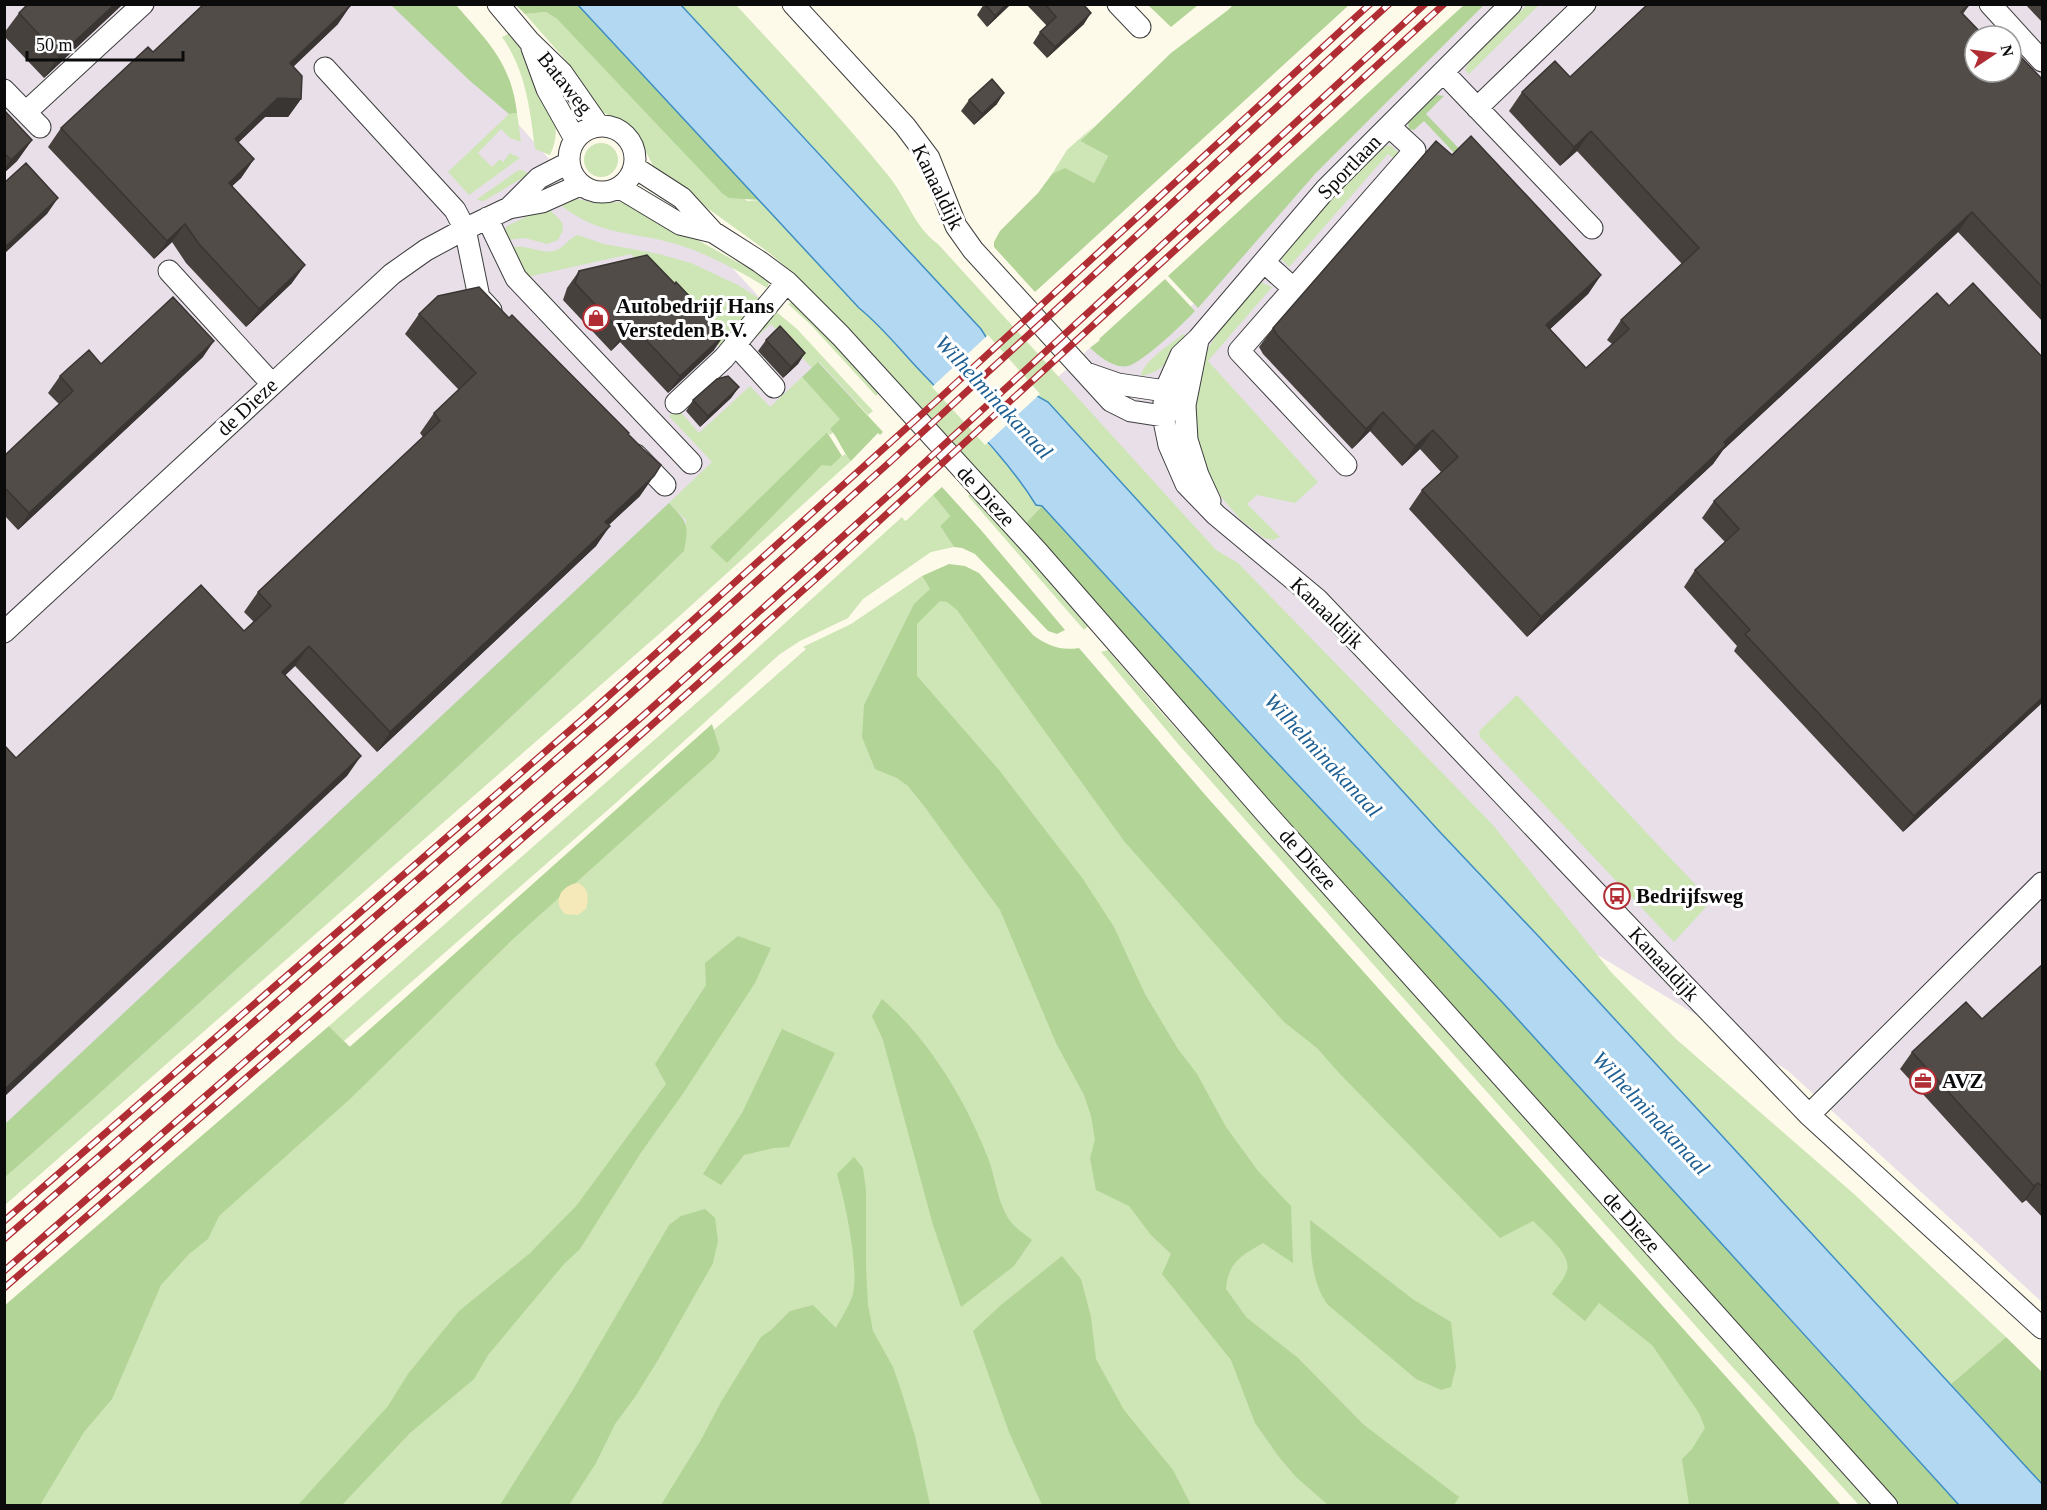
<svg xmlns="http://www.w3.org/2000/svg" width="2047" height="1510" viewBox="0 0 2047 1510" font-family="'Times New Roman',serif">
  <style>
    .industrial { fill: #e8dfe9; fill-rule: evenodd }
    .green { fill: #cee5b6 }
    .forest { fill: #b2d497 }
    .sand { fill: #f6e9b9 }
    .water { fill: #b2d9f1; stroke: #3e8ec3; stroke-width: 1.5 }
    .pier { fill: #fefaea }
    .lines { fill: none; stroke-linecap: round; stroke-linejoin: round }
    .minor-casing { stroke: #3e3e3e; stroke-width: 23 }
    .minor { stroke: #fff; stroke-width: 21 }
    .rail-casing { stroke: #b02d33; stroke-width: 7 }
    .rail { stroke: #fff; stroke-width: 4.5; stroke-dasharray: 14; stroke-linecap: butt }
    .wall { fill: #47413e }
    .shaded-wall { fill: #393532 }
    .building { fill: #524c48; stroke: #393532; stroke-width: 1.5 }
    .labels { text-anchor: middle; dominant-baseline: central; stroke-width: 6; stroke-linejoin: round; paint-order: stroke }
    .street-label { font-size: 21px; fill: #0b0b0b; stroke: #fff }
    .poi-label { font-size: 21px; font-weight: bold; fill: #0b0b0b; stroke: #fff; text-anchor: start }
    .water-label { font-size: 22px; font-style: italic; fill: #1e5f93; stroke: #fff }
  </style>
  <rect width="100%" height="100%" fill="#fefaea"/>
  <!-- industrial -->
  <path class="industrial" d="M5,5H412L552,162L725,260L857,403L5,1193Z
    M1477,5H2042V1302L1787,1070L1502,897L1439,831L1048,402L1037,396L1093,345L1094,346L1101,340L1186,312L1258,233ZM1975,36H2011V72H1975Z"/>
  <!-- green -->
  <path class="green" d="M681,5H736C787,60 839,115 887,174C906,196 914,227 938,244L1216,550L1238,563L1492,824L1611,972L1676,1039L1854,1194L2006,1337L1951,1384L1542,940L1439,831L1048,402L1037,396L986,337L981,329Z
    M1527,5H1539L1469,74L1465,70L1472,57Z
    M546,12L557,19L605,69L747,201L760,200L859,308L874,320L1022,481L1036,504L1042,506L1025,524L833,312L797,276L768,252L656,171L636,133L626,123L602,112L592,102L570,65L525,14Z
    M510,33C522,50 552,103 555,123C557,134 555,145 550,155L535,149C530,109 526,71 502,37Z
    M517,113L521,142L510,138L501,129L478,153L492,167L500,159L503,162L510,153L520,158L469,195L448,172L509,114Z
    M1095,125L1080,141L1108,156L1094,183L1066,169L1052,174L1067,150Z
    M584 160a17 17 0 1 1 34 0a17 17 0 1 1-34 0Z
    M1390,145L1399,153L1397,161L1388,154L1289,267L1281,259L1282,256L1344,185L1382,148Z
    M522,170L529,174L484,201L476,200L517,171Z
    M573,198L595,203L623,202L636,206L759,274L770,281L767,288C740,271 710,255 679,245C631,230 601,238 558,203Z
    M547,207L562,222L563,230L558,240L547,244L525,238L506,240L504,232L507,226Z
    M578,235L604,244L659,254L691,263L738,285L763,301L722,349L631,254L527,277L510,248C526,243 539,254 554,251C564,249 568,238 578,235Z
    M1260,282L1272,287L1208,361L1318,482L1295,503L1257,495L1247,504L1280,537L1273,540L1264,538L1241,520L1222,498L1200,459L1192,416L1205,354L1222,325Z
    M794,301L880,392L876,396L811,325L788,304Z
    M773,309L797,329L873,411L868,415L819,362L812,368L771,324L750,343Z
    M1183,334L1187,337C1174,355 1164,372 1141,376C1142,362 1172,343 1183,334Z
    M802,377L841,419L831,429L834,432L830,435L827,432L711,547L727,562L822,465H831L845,454L851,461L674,621L5,1205L4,1177C88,1105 168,1031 250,957C397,824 542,690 684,551L686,520L669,503L712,462L669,416L676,410H679L699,433L750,386L770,407Z
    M971,492L1088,626L1084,630L968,496Z
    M933,495L950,516L940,526L954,547L931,552L863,599L848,618L800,641L780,654L618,801L344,1041L329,1026L718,684L902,517L905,521L907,520Z
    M922,576L930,589L943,576L1813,1505H5L4,1345L163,1209L731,715L806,649L803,647L851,624Z
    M1108,650L1154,704L1345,918L1873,1505H1859L1727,1361L1347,935L1179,745L1101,652Z
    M1517,695L1707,897V906L1674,942L1480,737L1479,732L1481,729Z"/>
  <!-- forest -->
  <path class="forest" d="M1465,4L1484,5L1315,174L1198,308L1168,276Z
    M391,5H456C487,41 511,62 517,113L509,114L469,80Z
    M516,5H578L760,200L729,198L722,193L557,19L546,12L525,14Z
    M1148,5H1198L1171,27Z
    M1233,5H1349L1035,292L994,247V242L1000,231L1038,193L1052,174L1065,168L1094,183L1108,156L1080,141L1171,53L1228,10Z
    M1437,95L1444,96L1426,114L1467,157L1457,156L1424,121L1414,130L1409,129L1408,123L1411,119Z
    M1165,279L1195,311C1184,323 1142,363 1128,366C1114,369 1099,356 1090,348L1100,340L1099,339Z
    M818,362L883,432L880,435L878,433L851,461C842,451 839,439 830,429L840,419L802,377Z
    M827,432L842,456L831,466L822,465L727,563L710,547Z
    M942,487L981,530L1065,630L1057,634L1048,631L975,554L962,548L954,547L940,526L950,516L933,495Z
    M669,503C688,523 689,524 684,551C542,690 397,824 250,957C168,1031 88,1105 5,1177V1124Z
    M1042,506L1267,752L1503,1003L1959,1505H1900L1151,671L1025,524Z
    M949,564L965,566L979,573L1033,635C1048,646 1061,651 1079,648L1207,797L1841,1505H1689L1682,1459L1692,1449L1705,1428L1699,1413L1652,1345L1599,1303L1585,1321L1552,1294C1557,1287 1565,1278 1567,1270C1572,1255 1543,1231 1533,1221L1500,1238L1340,1074L1317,1048L1284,1022L1124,841L957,610L947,602L940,601L917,624V676L999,770L1083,879L1114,927L1145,994L1178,1049L1197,1074L1226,1127L1258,1171L1291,1206L1293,1263L1263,1243C1241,1256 1228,1262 1226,1289L1247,1318L1297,1357L1364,1425L1459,1497L1454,1505H1328L1296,1477L1279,1457L1255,1423L1231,1360L1162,1274L1171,1254L1151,1235L1129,1206L1096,1190L1090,1158L1095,1140L1091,1116L1084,1095L1056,1043L1000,910L924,806L908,786L897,778L875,769L862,737L864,705L914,604L930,589L922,576Z
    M712,724L720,750L715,758L513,939L350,1099L219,1216L208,1239L189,1254L161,1285L112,1399L84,1432L40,1505H5L4,1306L329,1026L350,1047Z
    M738,936L771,948L755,983L684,1092L640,1154L580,1249L564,1264L488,1355L474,1379L410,1433L342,1505H298L388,1406L408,1374L459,1311L529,1254L577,1205L666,1084L655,1064L706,985L705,963Z
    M882,999C929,1039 966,1101 988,1158C996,1179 997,1203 1011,1222C1016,1229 1025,1234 1032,1240L1014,1266L961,1307L933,1225L883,1040L872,1016Z
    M782,1029L835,1053L789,1147L774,1148L744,1155L721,1185L703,1174L742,1113Z
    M854,1157L863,1168L866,1190V1267L868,1305L873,1331L893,1367L901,1390L915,1436L930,1505H661L701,1440L721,1402L761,1337L771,1330L790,1311L813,1305L836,1328C841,1318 850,1305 853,1294C859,1267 845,1201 837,1174Z
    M705,1209L715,1218L718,1241L713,1263L658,1360L635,1397L615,1424L596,1463L569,1505H500L574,1388L669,1225L681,1216Z
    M1310,1220L1414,1300L1451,1322L1456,1367L1451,1387L1441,1390L1416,1379L1327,1304C1310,1278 1311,1251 1310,1220Z
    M1062,1256L1081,1279L1091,1317L1096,1359L1124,1410L1173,1470L1191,1505H1042L1009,1432L973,1331L1001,1305Z
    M2006,1337L2042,1372V1484L1951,1384Z"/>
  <!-- sand -->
  <path class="sand" d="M578,883C589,888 589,898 586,909L578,915L565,914C551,901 562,885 578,883Z"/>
  <!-- water -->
  <path class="water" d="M578,5H681L981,329L986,337L1037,396L1048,402L1439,831L1542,940L2042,1484V1505H1959L1503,1003L1267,752L1042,506L1036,505C1007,458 965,418 927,378C904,355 885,329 859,308Z"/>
  <!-- pier -->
  <path class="pier" d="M988,335L1040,394L985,445L932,387Z"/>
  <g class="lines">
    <!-- minor casing -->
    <g class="minor-casing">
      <path id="minor" d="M498,4L529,41L562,73L599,126
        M793,4L905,126L929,158L956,226L973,250L1111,401L1131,411L1163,416L1169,445L1186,484L1216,515L1317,599L1681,982L1809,1115L2042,1328
        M1118,4L1140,27
        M1990,4L2042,61
        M532,48L547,89L575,139
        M325,68L455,210L465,229L479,297L491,310
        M1443,72L1592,228
        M4,90L40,127
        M1477,108L1585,4
        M26,112L143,4
        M569 159a33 33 0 1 1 66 0a33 33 0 1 1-66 0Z
        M634,167L682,198L713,232L760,262L787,282L841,336L1037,551L1264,811L1887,1506
        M620,188L680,224L713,232
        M509,208L539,178L568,163
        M487,218L516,278L691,463
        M1264,262L1294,289
        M169,271L272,384
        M735,344L774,387
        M1089,374L1118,384L1165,391L1185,405L1187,440L1198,475L1210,501
        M676,403L724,358L787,282
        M1176,410L1185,405L1198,340
        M1163,416L1165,391L1181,355L1198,339L1325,190L1511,4
        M636,455L665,485
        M1346,465L1239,351L1415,150L1389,126
        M4,632L392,274L426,250L465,229L509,208L542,202L580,185
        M1809,1115L2042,883"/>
    </g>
    <!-- minor -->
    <use href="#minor" class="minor"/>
    <!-- rail casing -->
    <g class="rail-casing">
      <path id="rail" d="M4,1221L583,719L942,396L1370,4
        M4,1239L608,714L891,461L1389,4
        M4,1271L645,714L900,485L1425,4
        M4,1288L599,772L819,576L1444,4"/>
    </g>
    <!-- rail -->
    <use href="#rail" class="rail"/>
  </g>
  <!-- wall -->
  <path class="wall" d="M123,4L44,78L4,36V33L19,13Z
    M984,4H1011L987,27L977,15Z
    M1028,4H1083L1084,24L1047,58L1033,43L1040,32L1047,26L1027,5Z
    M1970,4L1963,14L1975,72L2043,80V322L1958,232L1723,450L1713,464L1527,637L1409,509L1422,490L1441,472L1420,449L1402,466L1370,431L1352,449L1263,354L1259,347L1273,328L1452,155L1601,275L1588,294L1550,329L1586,368L1612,344L1607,340L1621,320L1682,264L1577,151L1560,166L1509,111L1522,92L1570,77Z
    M2025,4H2043V23Z
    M338,24L293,67L301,99L288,117H265L238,143L254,159L241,178L232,186L292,283L246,327L186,263L172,242L154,259L48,147L61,128L153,52Z
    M969,100L997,104L974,125L961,111Z
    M4,110L32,140L17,161L4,173Z
    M579,271L714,350L668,393L620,342L611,351L563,300L567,288Z
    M1949,306L2043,358V702L1903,832L1734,651L1737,646L1684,587L1695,570L1725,542L1702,518L1714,501Z
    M419,314L509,318L628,434L640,496L609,525L596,546L377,752L295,666L285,675L347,776L16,758L244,631L254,622L244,612L258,592L423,437L420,433L434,413L459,390L405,334Z
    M766,340L805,353L798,364L783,378L758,351Z
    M203,357L18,530L4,515V456L59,404L48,393L60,376L101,364Z
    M739,387L731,398L700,427L686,411L693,400Z
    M2043,964V1218L2026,1200L2022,1203L1900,1069L1912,1052L1982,1019Z"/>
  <!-- shaded-wall -->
  <path class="shaded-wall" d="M115,4H123L44,78L59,56Z
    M1007,4H1011L987,27L995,16Z
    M351,5L338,24L277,82L290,63Z
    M1091,13L1084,24L1047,58L1055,47Z
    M1004,93L997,104L974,125L982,114Z
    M278,98L301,99L288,117H265L222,158L235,139Z
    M1591,131L1577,151L1560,166L1574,147Z
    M32,140L17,161L4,173V169L11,160Z
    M254,159L241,178L216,201L229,183Z
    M58,198L47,214L4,254V248Z
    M1972,212L1958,232L1723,450L1713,464L1527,637L1541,617L1724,442Z
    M185,224L172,242L154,259L167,241Z
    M305,265L292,283L246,327L259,309Z
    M1601,275L1588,294L1533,345L1546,325Z
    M632,325L620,342L611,351L623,334Z
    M725,334L714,350L668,393L680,376Z
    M214,341L203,357L18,530L29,513Z
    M805,353L798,364L783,378L791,367Z
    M739,387L731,398L700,427L708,416Z
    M1383,412L1370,431L1352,449L1366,429Z
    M1433,430L1420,449L1402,466L1415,446Z
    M654,476L640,496L591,541L605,522Z
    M610,526L596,546L377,752L390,732Z
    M309,646L295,666L268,692L282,672Z
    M2043,697V702L1903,832L1914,816Z
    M361,756L347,776L4,1097V1090Z
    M2038,1183L2026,1200L2022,1203L2034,1186Z"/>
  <!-- building -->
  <path class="building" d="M28,4H115L59,56L19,13Z
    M204,4L351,5L290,63L302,76L301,99L278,98L235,139L254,159L229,183L305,265L259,309L199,244L185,224L167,241L61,128L148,47L153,52Z
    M985,4H1007L995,16Z
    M1045,4H1083L1091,13L1055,47L1040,32L1056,17Z
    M1648,4H1970L1961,12L1984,36H1975V72H2011V60L2018,54L2043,80V288L1972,212L1724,442L1726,445L1541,617L1422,490L1458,457L1433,430L1415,446L1383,412L1366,429L1277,335L1273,328L1436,141L1452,155L1471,136L1601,275L1546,325L1586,368L1629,329L1621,320L1699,248L1591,131L1574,147L1522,92L1555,61L1570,77Z
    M992,79L1004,93L982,114L969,100Z
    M4,110L32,140L11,160L4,153Z
    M26,163L58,198L4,248V183Z
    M647,255L675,284L676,282L725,334L680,376L632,325L623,334L575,283L579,271Z
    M1973,283L2043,358V697L1914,816L1745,634L1750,630L1695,570L1739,529L1714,501L1937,293L1949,306Z
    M479,287L509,318L512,315L629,433L628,434L643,449L661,465L654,476L605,522L610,526L390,732L309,646L282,672L361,756L4,1090V745L16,758L201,585L244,631L271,606L258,592L440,421L434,413L476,373L419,314L438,296Z
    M173,297L214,341L29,513L4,487V456L73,391L60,376L71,366L89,350L101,364Z
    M780,326L805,353L791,367L766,340Z
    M728,376L739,387L708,416L693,400L717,379Z
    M2043,964V1187L2038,1183L2034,1186L1912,1052L1966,1002L1982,1019Z"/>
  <!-- icons -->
  <defs>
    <g id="shop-ring" transform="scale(1.35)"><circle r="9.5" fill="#fff" stroke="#b02d33" stroke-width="1.5"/><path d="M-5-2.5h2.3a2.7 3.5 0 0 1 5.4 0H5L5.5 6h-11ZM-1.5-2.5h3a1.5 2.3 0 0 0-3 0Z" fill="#b02d33"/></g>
    <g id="bus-ring" transform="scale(1.35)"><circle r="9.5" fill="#fff" stroke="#b02d33" stroke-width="1.5"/><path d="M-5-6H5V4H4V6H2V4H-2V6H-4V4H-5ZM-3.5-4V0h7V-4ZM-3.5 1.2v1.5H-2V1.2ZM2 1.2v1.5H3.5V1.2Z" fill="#b02d33"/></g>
    <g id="office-ring" transform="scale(1.35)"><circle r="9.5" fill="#fff" stroke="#b02d33" stroke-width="1.5"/><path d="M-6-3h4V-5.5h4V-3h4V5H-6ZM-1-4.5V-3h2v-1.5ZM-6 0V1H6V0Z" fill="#b02d33"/></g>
  </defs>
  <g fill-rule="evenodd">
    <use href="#shop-ring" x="596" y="318"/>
    <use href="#bus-ring" x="1617" y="896"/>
    <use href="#office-ring" x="1923" y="1081"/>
  </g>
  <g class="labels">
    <!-- street labels -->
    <g class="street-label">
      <text transform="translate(565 83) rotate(51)">Bataweg</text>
      <text transform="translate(1349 167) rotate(-46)">Sportlaan</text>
      <text transform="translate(938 187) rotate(64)">Kanaaldijk</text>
      <text transform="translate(247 407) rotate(-43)">de Dieze</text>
      <text transform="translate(986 496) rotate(47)">de Dieze</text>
      <text transform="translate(1327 613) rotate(44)">Kanaaldijk</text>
      <text transform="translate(1308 859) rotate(48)">de Dieze</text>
      <text transform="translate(1664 964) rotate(47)">Kanaaldijk</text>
      <text transform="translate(1632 1222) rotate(48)">de Dieze</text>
    </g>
    <!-- poi labels -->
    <g class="poi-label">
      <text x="616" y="306">Autobedrijf Hans<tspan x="616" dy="24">Versteden B.V.</tspan></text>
      <text x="1636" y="896">Bedrijfsweg</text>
      <text x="1942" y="1081">AVZ</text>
    </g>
    <!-- water labels -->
    <g class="water-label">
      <text transform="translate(994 397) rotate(47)">Wilhelminakanaal</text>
      <text transform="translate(1323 755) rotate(47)">Wilhelminakanaal</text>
      <text transform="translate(1651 1113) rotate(47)">Wilhelminakanaal</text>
    </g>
  </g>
  <!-- border -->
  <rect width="2047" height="1510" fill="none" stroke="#0b0b0b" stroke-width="12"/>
  <!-- north arrow -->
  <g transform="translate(1993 54) rotate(77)"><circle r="28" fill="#ffffff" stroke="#9d9d9d" stroke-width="1.5"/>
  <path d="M0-4.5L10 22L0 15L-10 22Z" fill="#b02d33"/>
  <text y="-9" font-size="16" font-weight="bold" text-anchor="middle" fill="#0b0b0b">N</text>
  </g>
  <!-- scale -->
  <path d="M27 51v9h156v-9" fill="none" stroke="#0b0b0b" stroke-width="3"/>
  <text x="36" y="51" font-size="18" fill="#0b0b0b" stroke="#ffffff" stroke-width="4.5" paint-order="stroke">50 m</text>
</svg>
